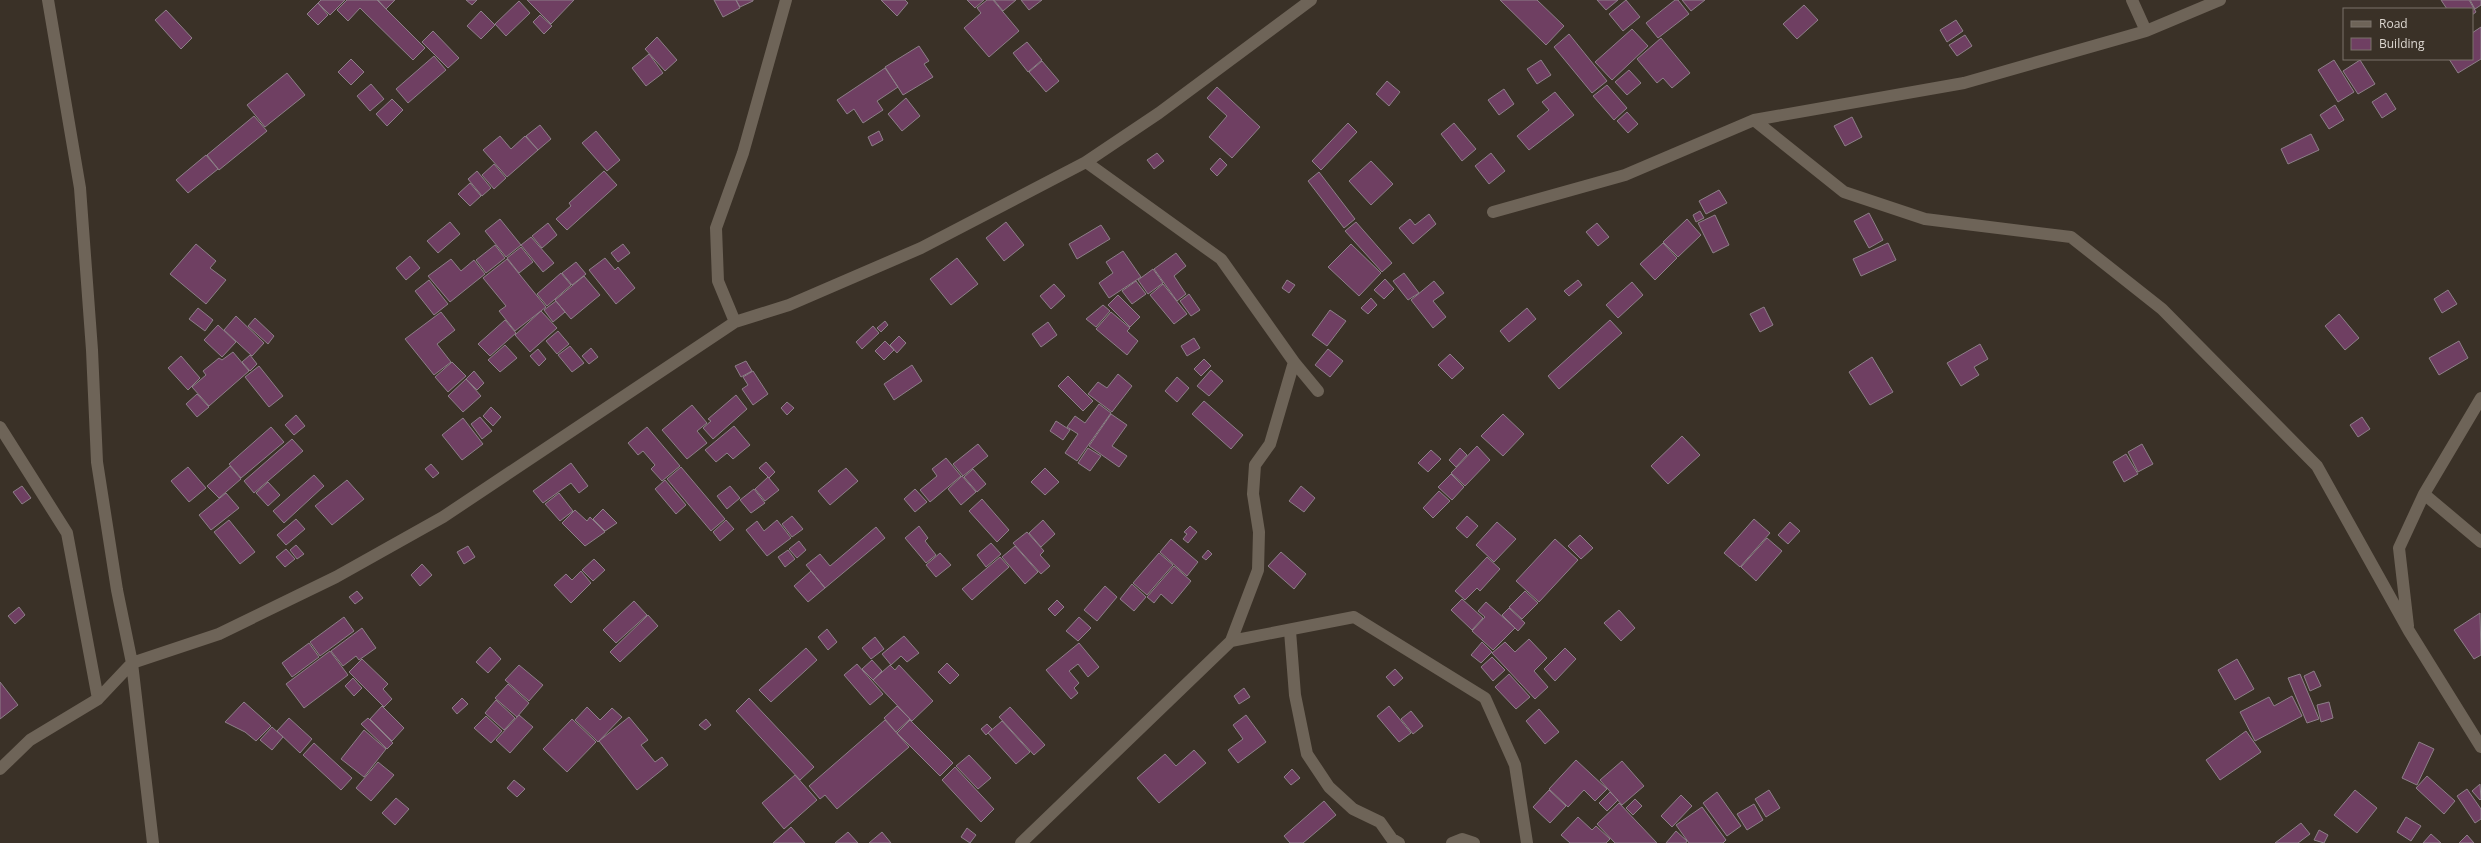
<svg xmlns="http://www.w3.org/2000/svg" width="2481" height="843" viewBox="0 0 2481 843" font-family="'Open Sans',sans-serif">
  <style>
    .building { fill: #6f3f62; stroke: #8d7f88 }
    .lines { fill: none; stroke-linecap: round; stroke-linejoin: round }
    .minor { stroke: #6e6458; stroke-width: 12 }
  </style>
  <rect width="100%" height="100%" fill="#3a3127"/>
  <!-- building -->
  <path class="building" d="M321,0H345L330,15L318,3Z
    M347,0H377L425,48L413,60L360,8L348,21L337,10Z
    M378,0H395L386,9Z
    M466,0H477L472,5Z
    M527,0H574L551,24Z
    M714,0H736L740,8L723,17Z
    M736,0H753V1L740,7Z
    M881,0H905L908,3L897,16Z
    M967,0H984L975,8Z
    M987,0H993L1019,31L989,57L964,28L981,13L977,8Z
    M994,0H1016L1003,11Z
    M1021,0H1042L1029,10Z
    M1500,0H1537L1564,26L1546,45Z
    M1597,0H1618L1606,10Z
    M1626,0L1640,17L1623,31L1609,14Z
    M1675,0H1678L1689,14L1658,38L1646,23Z
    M1682,0H1705L1691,11Z
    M2441,0H2469L2476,12L2472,15V9H2447Z
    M2470,0H2481V5L2475,9Z
    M519,1L530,13L506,36L495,24Z
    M318,3L328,15L318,25L307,14Z
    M1804,5L1818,20L1797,39L1783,24Z
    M166,10L192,38L181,49L155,20Z
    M481,11L495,25L481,39L467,26Z
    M540,15L552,26L544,34L533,22Z
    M1956,20L1963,31L1947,42L1940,30Z
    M2481,27V59L2458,73L2449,59H2472V33Z
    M1632,29L1648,46L1612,80L1595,62Z
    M433,31L459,58L448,68L422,42Z
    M1569,34L1607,81L1592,93L1554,47Z
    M1965,35L1972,46L1957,56L1949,45Z
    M657,37L677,60L665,71L645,49Z
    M1661,38L1690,73L1672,88L1663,78L1657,83L1637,59Z
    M1027,42L1042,60L1028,72L1013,53Z
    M919,46L929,61L924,64L933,77L903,95L885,67Z
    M649,54L663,73L646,86L632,68Z
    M434,56L446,70L408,103L396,89Z
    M351,59L364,72L351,85L338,72Z
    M1541,60L1551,75L1537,84L1527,69Z
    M2334,60L2354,92L2338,102L2318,70Z
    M2360,60L2375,84L2358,94L2343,71Z
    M1042,61L1059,81L1046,92L1029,72Z
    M885,68L898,87L877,101L883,110L863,123L854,109L847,114L837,100Z
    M1629,70L1641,83L1627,95L1615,82Z
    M287,73L305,95L265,127L247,105Z
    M1387,81L1400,92L1389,106L1376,94Z
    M371,84L384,99L370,111L357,96Z
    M1607,85L1627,108L1614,120L1593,96Z
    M1217,87L1260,127L1232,158L1209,137L1227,116L1207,98Z
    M1504,89L1514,104L1499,115L1488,100Z
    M1555,92L1574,115L1529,150L1517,136L1549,110L1542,102Z
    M2386,93L2396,109L2382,118L2372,102Z
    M906,98L920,116L902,131L888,114Z
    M392,99L403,110L387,126L376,114Z
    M2335,105L2344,120L2329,129L2320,115Z
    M1627,112L1638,124L1628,133L1617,121Z
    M254,116L267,131L219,170L207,155Z
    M1852,117L1862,137L1845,146L1834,126Z
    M1348,123L1357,132L1321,170L1312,161Z
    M1454,123L1476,149L1462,161L1441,134Z
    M540,125L551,139L538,150L526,136Z
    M596,131L620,160L607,171L582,143Z
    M879,131L883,140L872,146L868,137Z
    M2311,134L2319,150L2288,164L2281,149Z
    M500,136L511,149L525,136L538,150L507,177L483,150Z
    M1157,153L1164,161L1154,169L1147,160Z
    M1491,153L1505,171L1489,184L1475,166Z
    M206,155L218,169L188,193L176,180Z
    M1220,158L1227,165L1217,176L1210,169Z
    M1371,161L1393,184L1371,205L1349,181Z
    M494,164L506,178L494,189L482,175Z
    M477,171L491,188L482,196L468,179Z
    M604,171L617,185L567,230L556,219L571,206L569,203Z
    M1319,172L1355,219L1344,228L1308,181Z
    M470,183L481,196L470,206L458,194Z
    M1719,190L1727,203L1706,214L1699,201Z
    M1700,211L1704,218L1696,222L1693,215Z
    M1869,213L1883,240L1869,248L1854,221Z
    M1429,214L1436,224L1413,244L1399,228L1410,219L1415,225Z
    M1715,215L1729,245L1713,253L1698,223Z
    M500,219L521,245L506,257L485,231Z
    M1687,219L1701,235L1678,257L1663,242Z
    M450,222L460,234L438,253L427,241Z
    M1006,222L1024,245L1004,261L986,238Z
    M1356,222L1392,263L1382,272L1345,231Z
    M548,223L557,235L542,248L532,236Z
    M1597,223L1609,237L1598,246L1586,232Z
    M1101,225L1110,239L1077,259L1069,244Z
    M531,237L554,263L543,272L521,245Z
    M1663,243L1677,258L1655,280L1640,264Z
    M1888,243L1896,260L1861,276L1853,259Z
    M196,244L216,261L210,268L226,280L206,304L170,274Z
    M623,244L630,253L618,262L611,253Z
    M1351,244L1381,273L1359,296L1328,267Z
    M495,245L505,258L486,273L476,260Z
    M521,247L533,262L519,273L507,258Z
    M1123,251L1141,277L1109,298L1099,283L1113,273L1106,262Z
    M1176,253L1186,266L1174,276L1186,294L1177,301L1154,269Z
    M410,256L420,268L406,280L396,268Z
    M605,258L615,270L618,267L635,288L616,304L589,270Z
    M957,258L978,284L951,305L930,279Z
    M451,259L461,271L474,260L485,274L450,302L428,276Z
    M507,259L546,307L515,331L499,311L506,306L483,278Z
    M576,262L586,274L572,285L562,273Z
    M1153,269L1163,283L1148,294L1138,280Z
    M561,273L571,285L547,306L537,294Z
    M1404,273L1419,293L1408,300L1393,281Z
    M584,276L600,295L571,319L555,300Z
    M1385,279L1394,289L1384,299L1374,290Z
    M429,280L448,304L434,315L415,291Z
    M1287,280L1295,285L1289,293L1282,288Z
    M1578,280L1582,285L1569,296L1564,291Z
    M1136,281L1146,294L1132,304L1122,291Z
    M1434,281L1444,293L1433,301L1446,317L1433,328L1411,300Z
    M1632,282L1643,295L1618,318L1606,305Z
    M1054,284L1065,296L1051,309L1040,296Z
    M1163,284L1187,314L1174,324L1150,295Z
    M2448,290L2457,304L2442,313L2434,299Z
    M1189,294L1200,310L1191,316L1180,301Z
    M1118,295L1140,317L1130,327L1108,305Z
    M1371,298L1377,305L1368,314L1361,308Z
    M556,301L565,312L553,322L544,310Z
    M1103,305L1110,311L1096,327L1086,319Z
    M1764,307L1773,325L1760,332L1750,314Z
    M198,308L213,320L205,331L189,319Z
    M1527,308L1536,319L1509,342L1500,331Z
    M1330,310L1346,321L1327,346L1312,335Z
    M541,311L557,328L530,352L515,335Z
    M441,312L455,330L437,344L451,362L434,375L405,339Z
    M1111,312L1130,328L1127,331L1138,341L1127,355L1096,329Z
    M2339,314L2359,338L2345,350L2325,326Z
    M236,316L264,343L252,356L224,330Z
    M255,318L274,336L268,344L248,326Z
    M505,320L516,333L490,356L478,344Z
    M1610,320L1622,333L1559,389L1548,376Z
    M885,321L888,325L881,332L877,328Z
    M1048,322L1057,335L1041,347L1032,334Z
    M218,325L236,342L222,357L204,340Z
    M873,326L879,333L862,349L856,342Z
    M558,331L569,344L557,354L546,341Z
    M899,336L906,343L897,353L890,345Z
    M1194,338L1200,348L1187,356L1181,346Z
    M885,341L894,350L884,360L875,351Z
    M2459,341L2468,358L2439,375L2429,358Z
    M1980,344L1988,359L1974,367L1979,375L1961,386L1947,363Z
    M505,345L517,358L500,372L488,360Z
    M570,346L584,363L572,372L558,355Z
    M591,348L598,357L589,364L582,356Z
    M538,349L546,359L539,366L530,356Z
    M1328,349L1343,361L1330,377L1315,365Z
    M233,352L249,371L209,406L192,387L206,375L203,371L219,358L222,360Z
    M1450,354L1464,368L1452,379L1438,365Z
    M250,355L257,364L250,371L242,362Z
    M181,356L200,378L188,390L168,368Z
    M1872,357L1893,392L1870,405L1849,372Z
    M1204,359L1211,366L1201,376L1194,369Z
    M746,361L752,371L741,377L735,366Z
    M452,362L466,376L448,392L435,377Z
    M912,365L922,381L894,400L884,384Z
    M259,366L283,396L269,407L245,377Z
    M1211,370L1223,381L1209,396L1197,386Z
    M474,371L484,383L477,390L466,379Z
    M753,371L768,394L753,405L742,389L748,385L743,377Z
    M1118,374L1132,386L1112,412L1088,394L1098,382L1107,388Z
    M1068,376L1093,401L1083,411L1058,386Z
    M1177,377L1189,388L1177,402L1165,391Z
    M466,379L481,396L463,412L448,396Z
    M197,394L209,407L197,417L186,404Z
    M736,395L747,409L713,439L703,428L711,421L708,419Z
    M1204,401L1243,435L1231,449L1192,414Z
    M787,402L794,408L787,415L781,408Z
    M1099,404L1111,413L1077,461L1065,453L1078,434L1067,427L1075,416L1085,423Z
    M692,405L707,423L697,431L707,443L687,459L662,430Z
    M491,407L501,417L493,426L483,416Z
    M1111,414L1127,425L1112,446L1127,456L1119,467L1089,446Z
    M1503,414L1524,434L1503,456L1481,436Z
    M296,415L305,426L294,435L285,425Z
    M480,417L492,431L482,439L471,424Z
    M2362,417L2370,429L2358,437L2350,425Z
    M463,418L483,444L462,460L442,435Z
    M1056,421L1070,430L1063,440L1050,431Z
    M734,426L750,445L733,459L727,453L716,462L705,450Z
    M271,427L284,442L241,478L229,464Z
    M647,427L680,466L662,481L651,469L655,465L643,451L638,455L628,443Z
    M1682,436L1700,455L1668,484L1651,466Z
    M292,439L303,451L254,493L244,481Z
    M978,444L988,456L963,476L953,464Z
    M2142,444L2153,464L2138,472L2128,452Z
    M1477,446L1490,460L1465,486L1451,473Z
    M1088,448L1101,456L1090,471L1078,463Z
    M1460,448L1467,455L1456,467L1449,460Z
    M1431,450L1441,459L1428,472L1418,463Z
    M2126,454L2138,474L2124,482L2113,462Z
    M946,458L961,476L930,502L920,490L937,476L932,469Z
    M766,462L775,472L769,478L759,468Z
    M571,463L588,486L579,493L571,483L543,503L533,491Z
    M431,464L439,473L433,478L425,469Z
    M230,466L241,479L219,498L207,486Z
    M188,467L206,488L189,502L171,481Z
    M681,467L725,519L711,531L667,479Z
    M846,468L858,481L830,505L818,491Z
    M1045,468L1059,482L1045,495L1031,482Z
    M973,469L986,484L977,492L964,477Z
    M1451,474L1464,487L1452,500L1438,487Z
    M314,475L324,486L284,523L273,511Z
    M962,476L976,492L961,505L948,489Z
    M768,477L779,490L765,501L755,489Z
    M347,480L364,499L332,525L315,506Z
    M665,480L686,505L676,514L655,489Z
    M268,482L280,495L268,506L256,493Z
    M22,486L31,498L22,504L13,492Z
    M730,486L740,498L727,509L717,496Z
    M1301,486L1315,498L1304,512L1289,501Z
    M754,489L765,503L751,513L740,500Z
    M915,489L927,502L915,512L904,499Z
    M1439,491L1450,501L1433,518L1423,508Z
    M226,493L239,508L211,530L199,515Z
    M559,493L573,511L560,521L545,504Z
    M982,499L1009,530L997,542L969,511Z
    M603,509L617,523L605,531L593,519Z
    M575,510L587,521L590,517L605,532L585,546L562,523Z
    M792,516L803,529L792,537L782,524Z
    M1467,516L1478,526L1467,538L1456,528Z
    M296,519L305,529L286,545L277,535Z
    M1754,519L1770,533L1740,567L1724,553Z
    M229,520L255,552L240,564L214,532Z
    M726,520L734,529L720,541L713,532Z
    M777,520L791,538L767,556L746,530L757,521L764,531Z
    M1043,520L1055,534L1041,547L1029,533Z
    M1497,522L1516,539L1494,562L1476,545Z
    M1790,522L1800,531L1788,544L1778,535Z
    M919,526L928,538L925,541L936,555L926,563L905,538Z
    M1190,526L1197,532L1188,543L1183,539L1187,534L1184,532Z
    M876,527L885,538L825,588L806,565L820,554L830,566Z
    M1027,532L1044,551L1040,555L1050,566L1041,574L1013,543Z
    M1580,535L1593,548L1581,559L1568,546Z
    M1767,538L1782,551L1756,581L1741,567Z
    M1171,539L1198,562L1187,576L1160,552Z
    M1555,539L1578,560L1539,602L1516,581Z
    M799,541L806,550L797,558L789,549Z
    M991,543L1001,554L986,567L977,555Z
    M296,545L304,554L297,559L290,550Z
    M468,546L475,557L464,564L457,552Z
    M1015,546L1038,572L1025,584L1002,557Z
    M286,549L295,559L285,567L276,557Z
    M788,550L795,559L785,567L778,557Z
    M1208,550L1212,554L1206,560L1202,557Z
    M1281,552L1306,574L1294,589L1268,566Z
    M940,553L951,565L936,577L926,565Z
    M1159,553L1173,565L1147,595L1133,583Z
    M1000,557L1009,567L972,600L962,589Z
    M1487,557L1500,569L1480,591L1477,588L1465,600L1455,591Z
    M594,559L605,570L593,581L582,570Z
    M422,564L432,575L420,586L411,575Z
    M1174,566L1191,581L1172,604L1161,594L1154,603L1147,597Z
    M581,571L591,583L571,603L554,585L566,574L572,580Z
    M811,571L825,588L808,602L794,586Z
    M1132,584L1146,597L1134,611L1120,599Z
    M1105,586L1117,597L1097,621L1084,610Z
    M357,591L363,598L355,604L349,597Z
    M1525,591L1538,603L1522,619L1509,607Z
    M1462,599L1483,618L1472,630L1451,610Z
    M1057,600L1064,607L1055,616L1048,609Z
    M634,601L647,615L616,643L603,630Z
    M1486,602L1515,628L1493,650L1472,631L1485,617L1478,611Z
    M19,607L25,615L15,624L8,616Z
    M1509,608L1525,623L1518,631L1502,615Z
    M1619,610L1635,628L1621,641L1604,623Z
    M2480,613L2481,655L2474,659L2454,630Z
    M648,615L658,626L620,662L610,652Z
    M344,617L354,631L320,656L310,642Z
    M1079,617L1091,628L1078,641L1066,631Z
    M362,628L376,648L359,660L356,656L343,666L331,651Z
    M827,629L837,642L828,650L818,637Z
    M904,636L919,653L907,662L901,656L891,665L882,654Z
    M875,637L884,649L871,659L862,648Z
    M1529,639L1547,658L1534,671L1548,687L1535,699L1492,653L1505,642L1515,652Z
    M1482,642L1492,652L1481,663L1471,655Z
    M309,643L319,657L292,677L282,663Z
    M1079,643L1099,667L1088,677L1078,664L1069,671L1079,683L1074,688L1078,693L1071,699L1046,670Z
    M490,647L501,659L488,673L476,662Z
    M806,648L817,660L771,702L759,690Z
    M1565,648L1576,659L1555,681L1544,669Z
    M330,651L348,675L304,708L286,684Z
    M1492,657L1505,670L1493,681L1481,667Z
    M362,659L388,684L383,689L392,699L384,707L349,672Z
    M2237,659L2254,689L2235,700L2218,670Z
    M872,660L882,671L873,680L862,669Z
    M947,663L959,675L950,684L938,672Z
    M857,664L883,694L870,705L844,675Z
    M519,665L543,685L529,701L505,680Z
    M890,665L895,670L899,665L933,701L912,721L873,680Z
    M1395,669L1403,678L1394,686L1386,677Z
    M2314,671L2321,686L2310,691L2304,676Z
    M1509,674L1530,697L1516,709L1495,687Z
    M2300,674L2319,719L2307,723L2288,678Z
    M353,678L362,688L354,696L345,686Z
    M0,682L18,705L0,719Z
    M508,684L529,703L517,717L495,698Z
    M1244,688L1250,697L1239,704L1234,696Z
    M2292,696L2302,716L2255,741L2240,712L2269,697L2274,706Z
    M462,698L468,704L457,714L452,708Z
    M749,698L814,767L800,780L736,711Z
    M496,700L515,718L504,730L485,713Z
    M244,702L271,726L256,741L245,732L225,722Z
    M2329,702L2333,718L2321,722L2317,705Z
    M382,706L404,728L392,741L370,719Z
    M897,706L910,719L896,732L884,718Z
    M1389,706L1411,733L1399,742L1377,716Z
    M587,707L600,720L612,708L622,717L598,742L575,720Z
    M1010,707L1045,745L1034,755L999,717Z
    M1539,709L1559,732L1545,744L1526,721Z
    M1411,711L1423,726L1413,734L1401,719Z
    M519,715L533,727L510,753L496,740Z
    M1246,715L1266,742L1238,763L1228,750L1243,739L1233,725Z
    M486,716L502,731L491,743L474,728Z
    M629,717L648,740L641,745L655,762L662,757L668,765L637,790L599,741Z
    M289,718L312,739L300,753L277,731Z
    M368,718L393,743L387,749L361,724Z
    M572,719L596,742L567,772L543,749Z
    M706,719L711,725L705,730L699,725Z
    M885,720L909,747L837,809L825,795L820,799L809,786Z
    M910,720L953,763L940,776L897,733Z
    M1002,721L1030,752L1016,764L988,733Z
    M987,724L992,729L986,735L981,729Z
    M272,727L283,737L272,750L260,740Z
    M364,730L386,749L364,777L341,759Z
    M2246,731L2261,752L2220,780L2206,760Z
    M2419,742L2434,749L2417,785L2402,778Z
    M314,743L352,778L341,790L303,755Z
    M1194,750L1206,763L1159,803L1137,778L1165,754L1176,766Z
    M969,755L991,778L978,789L956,766Z
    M1576,760L1607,789L1595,801L1584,790L1568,807L1549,789Z
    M1622,761L1644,786L1622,805L1600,780Z
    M378,762L394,775L371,801L356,788Z
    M955,767L994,809L981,822L942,780Z
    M1292,769L1300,778L1291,785L1284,777Z
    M795,775L817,800L784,829L762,803Z
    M2427,776L2455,801L2444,814L2416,788Z
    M514,780L525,789L517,797L507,788Z
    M2480,784L2481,799L2480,800L2472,791Z
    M2467,789L2481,809V819L2475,823L2457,796Z
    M1549,790L1566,806L1550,823L1533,807Z
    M1769,790L1780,808L1766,817L1755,799Z
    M2355,790L2377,808L2357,833L2334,815Z
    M1610,792L1618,800L1607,811L1599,803Z
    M1717,792L1741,826L1727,836L1703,803Z
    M1681,795L1692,806L1672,827L1661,816Z
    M396,798L409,809L395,825L382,813Z
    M1635,799L1642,806L1633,815L1626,808Z
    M1324,801L1336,815L1303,843H1290L1284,836Z
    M1619,803L1657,843H1615L1597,824Z
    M1754,804L1763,820L1747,830L1737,814Z
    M1702,807L1726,840L1723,843H1689L1676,825Z
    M1578,817L1592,830L1596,826L1610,839L1606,843H1570L1561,835Z
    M2406,817L2421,826L2411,841L2397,832Z
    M2301,823L2310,834L2298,843H2275Z
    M791,827L805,843H773Z
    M967,828L976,835L970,843L961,837Z
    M2319,830L2328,835L2324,843L2314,840Z
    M1676,831L1687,841L1686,843H1666Z
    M848,832L858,843H835Z
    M882,832L891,843H869Z
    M2431,834L2441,843H2423Z
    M2467,835L2474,843H2459Z"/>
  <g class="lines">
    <!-- minor -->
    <path class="minor" d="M48,0L80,188L92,350L97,462L117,590L132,663L153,843
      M2132,0L2146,31L2220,0
      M1754,120L1844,192L1925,219L2071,237L2162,309L2317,466L2409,631L2481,747
      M1086,162L1221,259L1294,362
      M1493,212L1625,175L1754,120L1964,83L2146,31
      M735,322L718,281L716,228L743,153L786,0
      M2481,398L2424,494L2481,542
      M0,427L67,533L98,699
      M2408,626L2399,548L2424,494
      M1290,631L1295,695L1307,754L1329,787L1353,809L1380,822L1392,839L1399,843
      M1231,641L1354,617L1485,698L1515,765L1527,843
      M0,769L30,740L98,699L132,663L219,634L336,577L443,517L735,322L789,305L921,248L1086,162L1159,113L1311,0
      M1021,843L1231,641L1258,570L1259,532L1253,494L1255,465L1270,444L1294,362L1318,391
      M1452,843L1462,839L1474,843"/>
  </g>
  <!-- legend -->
  <rect x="2343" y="8" width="130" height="52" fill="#3a3127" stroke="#7b736b"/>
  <rect x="2351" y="21" width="20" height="6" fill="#6e6458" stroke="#7b736b"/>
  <text x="2379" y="28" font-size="12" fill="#ddd7d1">Road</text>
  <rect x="2351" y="38" width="20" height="12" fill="#6f3f62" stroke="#7b736b"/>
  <text x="2379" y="48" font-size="12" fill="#ddd7d1">Building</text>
</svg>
